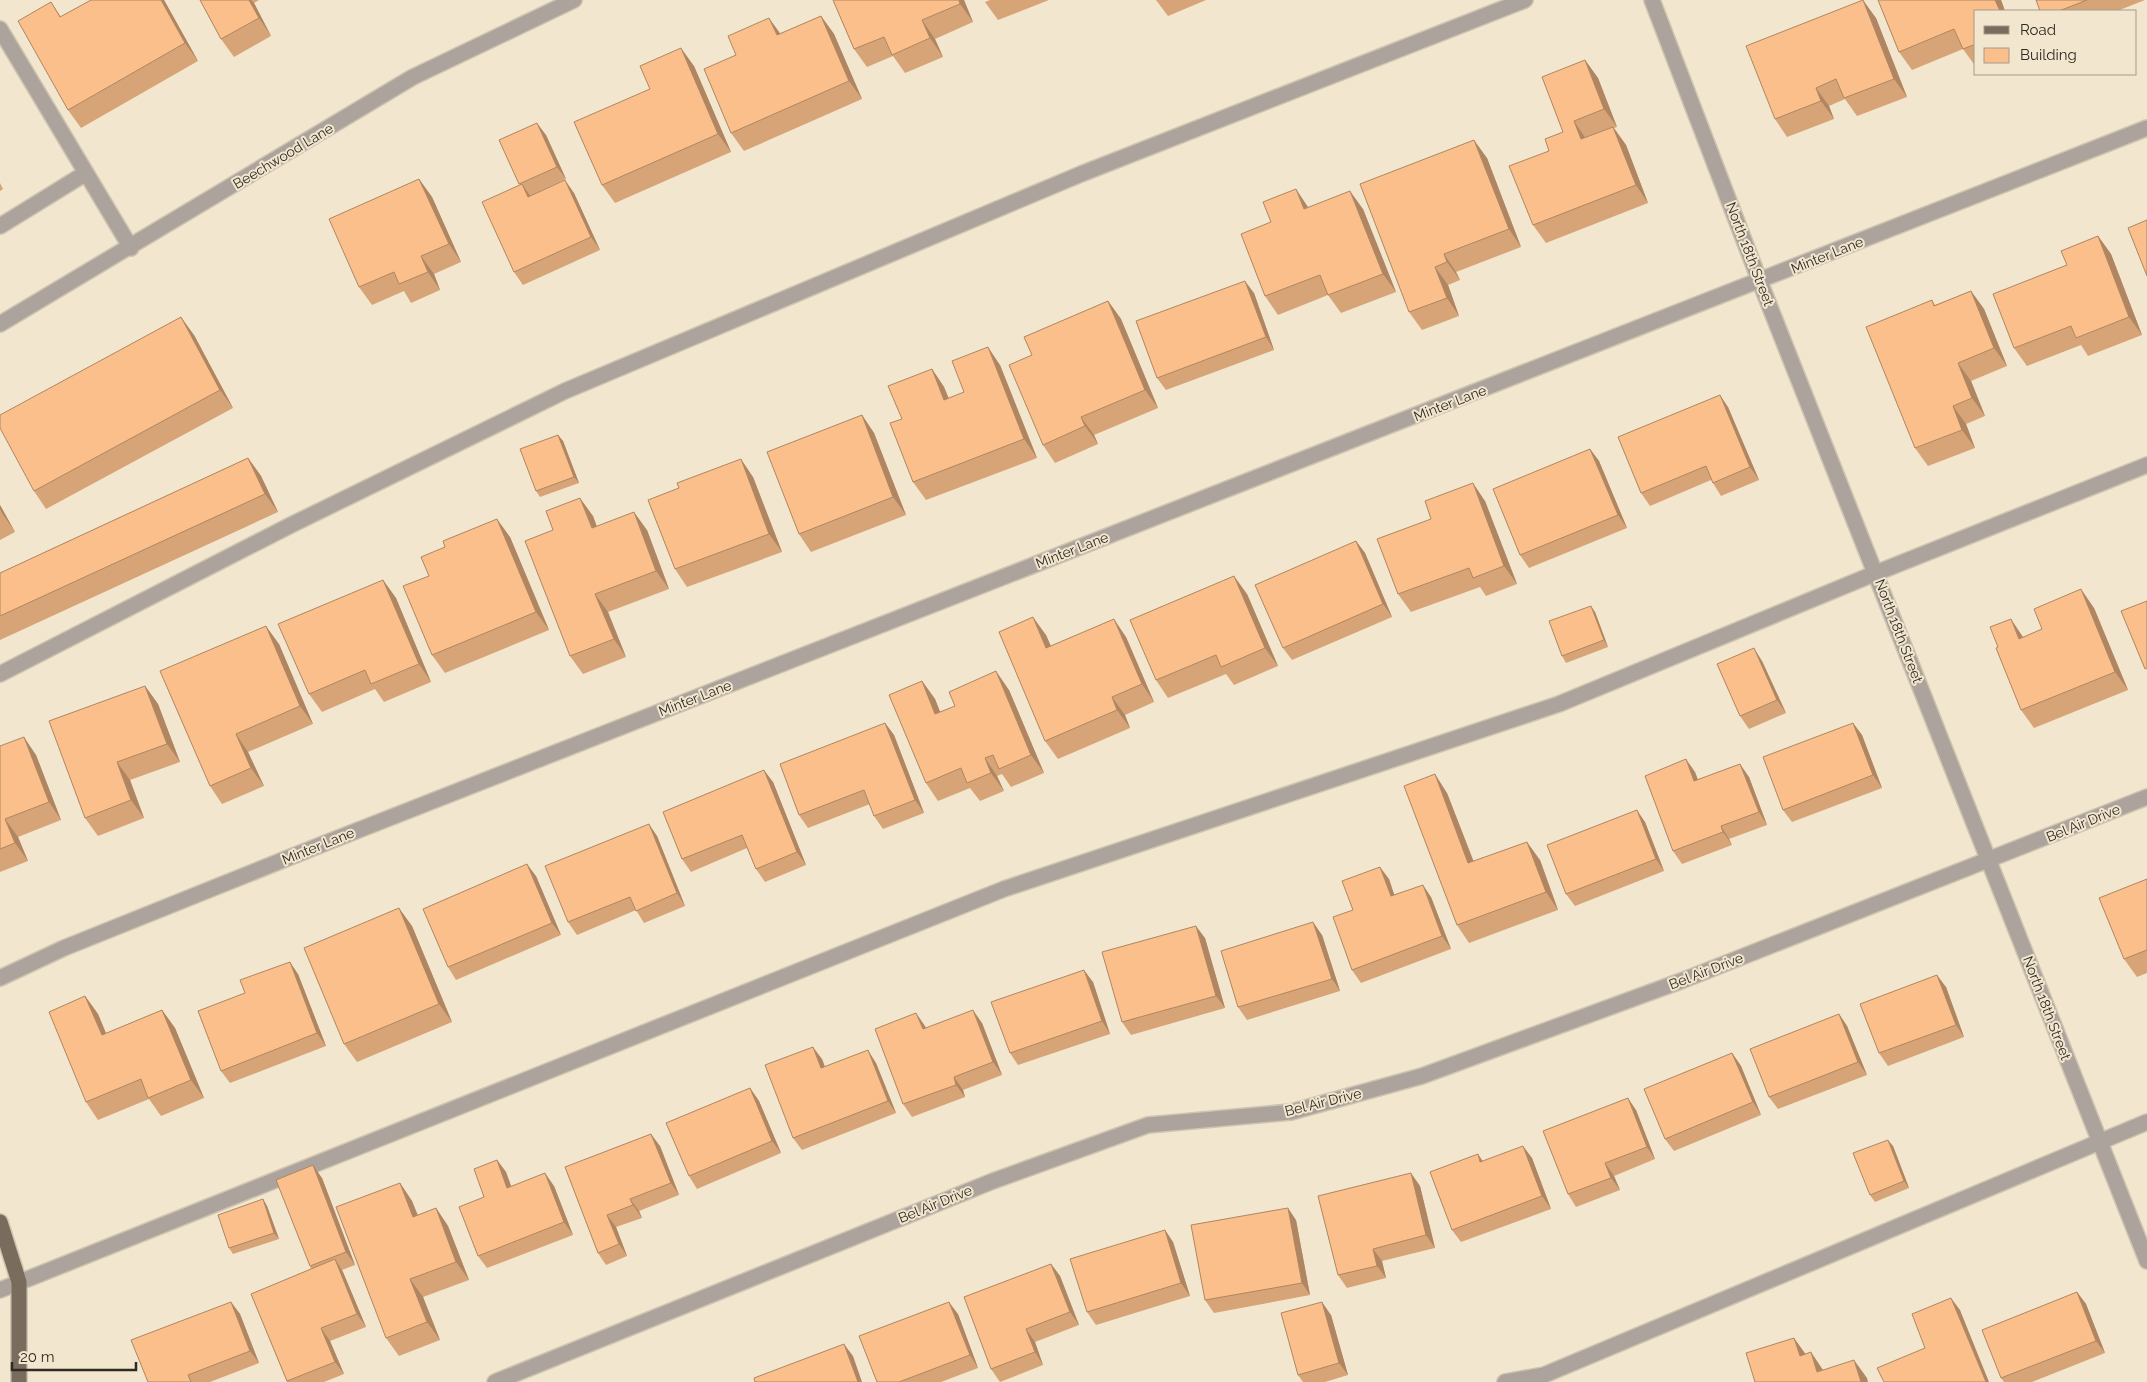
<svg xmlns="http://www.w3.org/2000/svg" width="2147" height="1382" viewBox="0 0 2147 1382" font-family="Raleway,sans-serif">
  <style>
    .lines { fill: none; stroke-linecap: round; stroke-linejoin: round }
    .minor-casing { stroke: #cfc4b0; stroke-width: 18 }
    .major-casing { stroke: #cfc4b0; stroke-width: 18 }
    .minor { stroke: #aca49c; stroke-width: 15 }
    .major { stroke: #7a6c5d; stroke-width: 15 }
    .wall { fill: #d7a477 }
    .shaded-wall { fill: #af8661 }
    .building { fill: #fabf8a; stroke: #af8661 }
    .labels { text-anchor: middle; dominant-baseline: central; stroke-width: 4; stroke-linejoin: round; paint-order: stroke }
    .street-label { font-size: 14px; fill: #2f2a22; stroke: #f2e6cf }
  </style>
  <rect width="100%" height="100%" fill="#f2e6cf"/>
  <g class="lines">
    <!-- minor casing -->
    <g class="minor-casing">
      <path id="minor" d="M1652,0L1760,282L2147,1261
        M0,29L131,248
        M0,226L86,173
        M0,324L413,77L574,0
        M0,674L293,524L565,391L1081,174L1525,0
        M0,978L64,948L323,844L2147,128
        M0,1290L1004,889L1559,704L1876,573L2147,465
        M495,1382L993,1181L1148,1125L1291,1112L1422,1076L1681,981L2147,797
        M1505,1382L1544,1375L2147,1122"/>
    </g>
    <!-- major casing -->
    <g class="major-casing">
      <path id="major" d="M0,1222L19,1282V1382"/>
    </g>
    <!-- minor -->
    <use href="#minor" class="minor"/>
    <!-- major -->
    <use href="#major" class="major"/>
  </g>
  <!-- wall -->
  <path class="wall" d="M164,0L198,61L81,128L68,110L51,2L61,17Z
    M200,0H259L254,3L271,36L234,57L221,39Z
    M833,0H964L973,22L935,39L943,57L905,73L893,56L867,67L854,49Z
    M990,0H1049L998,20L985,2Z
    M1156,0H1206L1168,16Z
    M1878,0H2001L2005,11H1976V67L1963,49L1912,70L1899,52Z
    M2036,0H2145L2117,11H2040Z
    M821,16L834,34L862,99L744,151L731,133L736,55L780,34Z
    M1876,18L1907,97L1857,116L1845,99L1829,106L1834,119L1787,137L1775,119Z
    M1585,60L1598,78L1617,127L1614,128L1626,145L1648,203L1546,243L1533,225L1549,151L1563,132Z
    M694,66L731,152L615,203L602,185L650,89Z
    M546,135L566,179L530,196L574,193L600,250L523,285L514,272L520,185L499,140Z
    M1487,158L1521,247L1456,272L1460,280L1448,285L1459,316L1422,330L1409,312Z
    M419,179L432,197L461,262L434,274L440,290L411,303L404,291L372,305L359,287Z
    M0,183L3,189L0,191Z
    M1308,207L1363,209L1396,292L1341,313L1328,295L1278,315L1265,296Z
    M2098,236L2111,254L2142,335L2088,356L2081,345L2027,366L2014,348L2067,265Z
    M1971,291L1984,309L2007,366L1971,381L1985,416L1966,424L1975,448L1928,466L1915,448L1932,300L1935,305Z
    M1254,293L1274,350L1166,390L1157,378Z
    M1108,301L1121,319L1158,408L1094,435L1098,444L1055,463L1043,445L1032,355Z
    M194,335L233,408L46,509L34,491Z
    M1000,365L1037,458L926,500L913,482L902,419L932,369L944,387L949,399L964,392Z
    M1728,407L1759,480L1721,496L1713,483L1711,480L1650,506L1641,493Z
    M862,415L874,433L906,515L811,552L799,534Z
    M558,435L563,441L579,483L540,497L536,491Z
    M1590,449L1599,461L1627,528L1529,568L1520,555Z
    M248,458L261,476L278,512L0,640V573Z
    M753,477L782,552L687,587L675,569L679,488Z
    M1485,501L1517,584L1486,596L1480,587L1411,612L1398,594Z
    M0,505L15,532L0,540Z
    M593,516L597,527L647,530L669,589L608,612L626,657L583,674L570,656Z
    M510,537L549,630L445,673L432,655L429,576Z
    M1356,541L1365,553L1392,617L1292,660L1283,648Z
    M383,580L396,598L431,682L384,702L375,689L322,712L309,694Z
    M1247,594L1278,666L1234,685L1226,674L1168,698L1156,680Z
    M2094,608L2128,690L2034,728L2021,710L2023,637Z
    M1595,612L1608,647L1566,663L1562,656Z
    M1046,635L1051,646L1126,637L1154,702L1125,715L1130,728L1058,759L1045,741Z
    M279,644L313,724L248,752L264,786L222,804L210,786Z
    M1762,661L1786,713L1749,729L1740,716Z
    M922,681L935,699L940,712L1009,690L1044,773L1011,787L1002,774L997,776L1004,791L980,801L970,788L938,801L926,783Z
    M145,686L158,704L180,762L130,780L144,818L98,836L85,818Z
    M885,723L894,735L924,813L883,829L874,816L870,804L808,828L799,815Z
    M1853,723L1862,735L1882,788L1792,822L1783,810Z
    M0,746L36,755L61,820L18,837L28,861L0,872Z
    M1695,772L1698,780L1749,777L1767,825L1729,839L1732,845L1682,864L1673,851Z
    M773,782L806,865L765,882L756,869L747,848L691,872L682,859Z
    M1447,793L1474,862L1540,860L1558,910L1469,943L1457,925Z
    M1645,822L1664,871L1575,906L1566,894Z
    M657,836L685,906L644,923L636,910L577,935L568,922Z
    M536,876L561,935L456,980L448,967Z
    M1389,879L1394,895L1431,897L1451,949L1361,983L1352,970L1353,910Z
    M2147,879V973L2137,977L2124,959Z
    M412,926L452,1022L357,1062L344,1044Z
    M1322,935L1340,991L1247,1020L1238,1007Z
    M1205,938L1225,1008L1131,1035L1122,1022Z
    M298,974L326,1046L230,1083L221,1071Z
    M1093,982L1110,1034L1018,1065L1010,1053Z
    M1946,987L1964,1037L1888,1066L1879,1053Z
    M85,996L98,1014L106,1033L162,1010L175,1028L204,1098L161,1116L149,1099L98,1120L86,1102Z
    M1839,1014L1847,1026L1867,1075L1778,1109L1769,1097Z
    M982,1023L1002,1075L963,1090L965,1097L912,1117L903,1104L925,1026L926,1028Z
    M1732,1053L1741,1066L1761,1115L1674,1151L1665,1139Z
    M822,1059L825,1067L876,1063L896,1113L802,1150L793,1138Z
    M750,1088L759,1101L781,1153L697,1189L689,1176Z
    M1636,1110L1655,1159L1614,1176L1620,1190L1576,1207L1568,1194Z
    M660,1146L679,1195L639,1211L642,1218L616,1227L627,1256L606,1265L598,1253L565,1167Z
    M1893,1146L1909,1188L1875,1202L1870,1195Z
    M1532,1158L1551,1209L1461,1242L1452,1230L1483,1161Z
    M497,1160L506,1172L511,1186H554L573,1235L487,1268L478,1256L484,1197Z
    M322,1178L355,1265L342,1270L366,1327L330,1341L344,1374L324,1382H287L251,1294L311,1269L310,1266Z
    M400,1183L412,1201L418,1215L436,1208L448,1226L469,1280L423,1297L440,1340L399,1356L386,1338Z
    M1420,1186L1435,1248L1382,1261L1386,1278L1347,1288L1338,1275Z
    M263,1199L267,1206L279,1239L233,1254L229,1248Z
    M1296,1220L1310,1295L1214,1313L1205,1300Z
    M1165,1230L1173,1242L1190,1296L1096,1325L1087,1312Z
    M1051,1264L1060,1276L1079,1325L1035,1342L1043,1365L1000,1382L991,1369Z
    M2077,1292L2086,1304L2105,1353L2032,1382H2004L2001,1378Z
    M231,1302L240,1314L259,1363L210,1382H148Z
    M958,1314L978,1368L941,1382H877Z
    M1331,1315L1348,1375L1325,1382H1303L1298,1375Z"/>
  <!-- shaded-wall -->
  <path class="shaded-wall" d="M161,0H164L198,61L185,43Z
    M249,0H251L254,3L271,36L259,18Z
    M959,0H964L973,22L960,4Z
    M1863,0L1876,18L1907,97L1894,79Z
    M1995,0H2001L2005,11H2000Z
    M821,16L834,34L862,99L849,81Z
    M769,18L782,36L777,35Z
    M922,20L935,39L943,57L930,38Z
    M681,48L694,66L731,152L718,134Z
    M1585,60L1598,78L1617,127L1604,109Z
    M1816,88L1829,106L1834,119L1821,101Z
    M1574,121L1586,139H1581Z
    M537,123L546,135L566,179L557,167Z
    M1613,127L1626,145L1648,203L1636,185Z
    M1474,140L1487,158L1521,247L1509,229Z
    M419,179L432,197L461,262L449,244Z
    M565,180L574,193L600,250L591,237Z
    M522,184L531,197H528Z
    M1296,189L1308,207L1304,209Z
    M1350,191L1363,209L1396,292L1383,274Z
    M2098,236L2111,254L2142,335L2129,317Z
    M1444,254L1456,272L1460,280L1447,262Z
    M421,256L434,274L440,290L428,272Z
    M1435,267L1448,285L1459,316L1447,298Z
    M1245,281L1254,293L1274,350L1266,337Z
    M1971,291L1984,309L2007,366L1994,348Z
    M1108,301L1121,319L1158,408L1145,390Z
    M181,317L194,335L233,408L220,390Z
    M988,347L1000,365L1037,458L1024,439Z
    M1958,363L1971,381L1985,416L1972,398Z
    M932,369L944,387L957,419L944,400Z
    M1720,395L1728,407L1759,480L1750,467Z
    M1953,406L1966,424L1975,448L1962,430Z
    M862,415L874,433L906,515L893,497Z
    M1081,417L1094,435L1098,444L1085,426Z
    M558,435L563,441L579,483L574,477Z
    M1590,449L1599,461L1627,528L1618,515Z
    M248,458L261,476L278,512L265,494Z
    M741,459L753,477L782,552L769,534Z
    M1473,483L1485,501L1517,584L1504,566Z
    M580,498L593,516L604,547L592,528Z
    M0,505L15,532L2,513L0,509Z
    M634,512L647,530L669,589L656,571Z
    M497,519L510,537L549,630L536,612Z
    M1356,541L1365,553L1392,617L1383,604Z
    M1234,576L1247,594L1278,666L1265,648Z
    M383,580L396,598L431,682L419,664Z
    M2081,589L2094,608L2128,690L2115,672Z
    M595,594L608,612L626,657L614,639Z
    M1591,606L1595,612L1608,647L1604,640Z
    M1033,617L1046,635L1059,666L1046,648Z
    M1114,619L1126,637L1154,702L1142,684Z
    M2011,619L2023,637L2019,639Z
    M266,626L279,644L313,724L300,706Z
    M1754,648L1762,661L1786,713L1777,700Z
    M996,671L1009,690L1044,773L1031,755Z
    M922,681L935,699L948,732L935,714Z
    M145,686L158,704L180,762L167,744Z
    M1112,697L1125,715L1130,728L1117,710Z
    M885,723L894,735L924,813L915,800Z
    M1853,723L1862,735L1882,788L1873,775Z
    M236,734L248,752L264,786L251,768Z
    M24,737L36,755L61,820L49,802Z
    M985,758L997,776L1004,791L991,773Z
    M1686,759L1695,772L1703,794L1694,781Z
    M117,762L130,780L144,818L131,800Z
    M1740,764L1749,777L1767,825L1759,812Z
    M764,770L773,782L806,865L797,852Z
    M1435,774L1447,793L1481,881L1468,863Z
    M1637,810L1645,822L1664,871L1656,859Z
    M5,819L18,837L28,861L15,843Z
    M649,824L657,836L685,906L677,893Z
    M1721,826L1729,839L1732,845L1723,832Z
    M1527,842L1540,860L1558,910L1546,892Z
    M527,864L536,876L561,935L552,923Z
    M1380,867L1389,879L1399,909L1391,896Z
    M1423,885L1431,897L1451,949L1442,936Z
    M399,908L412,926L452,1022L439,1004Z
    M1313,922L1322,935L1340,991L1332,979Z
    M1196,926L1205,938L1225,1008L1216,996Z
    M290,962L298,974L326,1046L317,1033Z
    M1084,970L1093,982L1110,1034L1102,1021Z
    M1937,975L1946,987L1964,1037L1956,1025Z
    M85,996L98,1014L114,1053L102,1035Z
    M162,1010L175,1028L204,1098L191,1080Z
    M973,1010L982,1023L1002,1075L993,1062Z
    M916,1013L925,1026L931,1042L923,1029Z
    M1839,1014L1847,1026L1867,1075L1858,1062Z
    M813,1047L822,1059L830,1081L821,1068Z
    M868,1050L876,1063L896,1113L888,1101Z
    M1732,1053L1741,1066L1761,1115L1753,1102Z
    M954,1077L963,1090L965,1097L956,1085Z
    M750,1088L759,1101L781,1153L772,1141Z
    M1628,1098L1636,1110L1655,1159L1647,1147Z
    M651,1134L660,1146L679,1195L671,1183Z
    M1888,1140L1893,1146L1909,1188L1904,1181Z
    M1523,1146L1532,1158L1551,1209L1542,1196Z
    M1478,1154L1486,1166L1480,1162Z
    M497,1160L506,1172L516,1200L507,1188Z
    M1605,1163L1614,1176L1620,1190L1611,1178Z
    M313,1165L322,1178L355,1265L346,1252Z
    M545,1173L554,1186L573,1235L564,1222Z
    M1411,1173L1420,1186L1435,1248L1426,1235Z
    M400,1183L412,1201L425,1235L413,1217Z
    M263,1199L267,1206L279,1239L274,1233Z
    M630,1199L639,1211L642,1218L633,1205Z
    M436,1208L448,1226L469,1280L456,1262Z
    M1288,1208L1296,1220L1310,1295L1302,1283Z
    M607,1215L616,1227L627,1256L619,1244Z
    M1165,1230L1173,1242L1190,1296L1181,1283Z
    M1373,1249L1382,1261L1386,1278L1377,1266Z
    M335,1259L343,1272L366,1327L357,1314Z
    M1051,1264L1060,1276L1079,1325L1070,1312Z
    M410,1279L423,1297L440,1340L427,1322Z
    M2077,1292L2086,1304L2105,1353L2096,1341Z
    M1951,1298L1960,1310L1989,1382H1986Z
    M231,1302L240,1314L259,1363L250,1351Z
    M949,1302L958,1314L978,1368L970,1355Z
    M1322,1302L1331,1315L1348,1375L1339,1363Z
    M321,1328L330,1341L344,1374L335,1362Z
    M1026,1329L1035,1342L1043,1365L1035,1352Z
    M1794,1338L1807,1356H1800Z
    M844,1344L853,1356L862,1382H858Z
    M1811,1352L1823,1370L1817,1372Z
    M1854,1360L1867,1378L1868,1382H1861Z"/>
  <!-- building -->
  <path class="building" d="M91,0H161L185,43L68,110L18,21L51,2L60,17Z
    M200,0H249L259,18L221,39Z
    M833,0H959L960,4L922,20L930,38L892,55L884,37L854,49Z
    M1863,0L1894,79L1844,98L1836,79L1816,88L1821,101L1775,119L1746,46Z
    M1878,0H1995L2000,11H1976V44L1963,49L1954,29L1899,52Z
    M2036,0H2087L2059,11H2040Z
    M821,16L849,81L731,133L704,69L736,55L728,36L769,18L777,35Z
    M681,48L718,134L602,185L574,122L650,89L640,66Z
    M1585,60L1604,109L1574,121L1581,139L1613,127L1636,185L1533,225L1509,166L1549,151L1545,139L1563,132L1542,77Z
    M537,123L557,167L519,184L499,140Z
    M1474,140L1509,229L1444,254L1447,262L1435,267L1447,298L1409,312L1360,184Z
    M419,179L449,244L421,256L428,272L399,284L394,272L359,287L329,219Z
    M565,180L591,237L514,272L482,202L522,184L528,197Z
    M1296,189L1304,209L1350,191L1383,274L1328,295L1320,275L1265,296L1241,234L1271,222L1263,202Z
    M2147,220V276L2128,228Z
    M2098,236L2129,317L2076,338L2071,326L2014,348L1993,294L2067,265L2061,251Z
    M1245,281L1266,337L1157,378L1136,321Z
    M1971,291L1994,348L1958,363L1972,398L1953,406L1962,430L1915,448L1866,327L1932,300L1934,306Z
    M1108,301L1145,390L1081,417L1085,426L1043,445L1009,365L1032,355L1024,337Z
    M181,317L220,390L34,491L0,428V415Z
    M988,347L1024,439L913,482L890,423L902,419L888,386L932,369L944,400L964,392L952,361Z
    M1720,395L1750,467L1713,483L1706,466L1641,493L1618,437Z
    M862,415L893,497L799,534L767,452Z
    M558,435L574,477L536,491L520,449Z
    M1590,449L1618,515L1520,555L1493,489Z
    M248,458L265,494L0,616V573Z
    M741,459L769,534L675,569L648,500L679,488L677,483Z
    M1473,483L1504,566L1473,578L1469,568L1398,594L1377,539L1431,519L1425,501Z
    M580,498L592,528L634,512L656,571L595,594L614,639L570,656L525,541L553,530L546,511Z
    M497,519L536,612L432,655L403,586L429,576L421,557L445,547L443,541Z
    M1356,541L1383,604L1283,648L1255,585Z
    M1234,576L1265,648L1221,667L1216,655L1156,680L1130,620Z
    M383,580L419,664L371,684L365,670L309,694L278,624Z
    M2081,589L2115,672L2021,710L1996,648L1998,647L1990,627L2011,619L2019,639L2042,629L2034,609Z
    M2147,601V668L2145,669L2121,611Z
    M1591,606L1604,640L1562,656L1549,621Z
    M1033,617L1046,648L1114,619L1142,684L1112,697L1117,710L1045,741L999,632Z
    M266,626L300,706L236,734L251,768L210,786L160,671Z
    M1754,648L1777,700L1740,716L1717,664Z
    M996,671L1031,755L999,769L993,755L985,758L991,773L967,783L961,768L926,783L889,695L922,681L935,714L955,706L949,692Z
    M145,686L167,744L117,762L131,800L85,818L49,721Z
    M885,723L915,800L874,816L864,790L799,815L780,764Z
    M1853,723L1873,775L1783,810L1763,757Z
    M24,737L49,802L5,819L15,843L0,849V746Z
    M1686,759L1694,781L1740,764L1759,812L1721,826L1723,832L1673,851L1645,776Z
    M764,770L797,852L756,869L742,835L682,859L663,812Z
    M1435,774L1468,863L1527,842L1546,892L1457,925L1404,786Z
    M1637,810L1656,859L1566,894L1547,845Z
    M649,824L677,893L636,911L630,897L568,922L545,866Z
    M527,864L552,923L448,967L423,909Z
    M1380,867L1391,896L1423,885L1442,936L1352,970L1333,917L1353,910L1342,881Z
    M2147,879V950L2124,959L2099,898Z
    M399,908L439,1004L344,1044L304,948Z
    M1313,922L1332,979L1238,1007L1221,951Z
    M1196,926L1216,996L1122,1022L1102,952Z
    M290,962L317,1033L221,1071L198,1011L245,993L240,980Z
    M1084,970L1102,1021L1010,1053L991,1002Z
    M1937,975L1956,1025L1879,1053L1860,1004Z
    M85,996L102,1035L162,1010L191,1080L148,1098L141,1079L86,1102L49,1012Z
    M973,1010L993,1062L954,1077L956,1085L903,1104L875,1029L916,1013L923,1029Z
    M1839,1014L1858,1062L1769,1097L1750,1049Z
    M813,1047L821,1068L868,1050L888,1101L793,1138L765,1065Z
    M1732,1053L1753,1102L1665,1139L1644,1089Z
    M750,1088L772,1141L689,1176L666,1123Z
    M1628,1098L1647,1147L1605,1163L1611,1178L1568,1194L1543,1131Z
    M651,1134L671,1183L630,1199L633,1205L607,1215L619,1244L598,1253L565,1167Z
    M1888,1140L1904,1181L1870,1195L1853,1153Z
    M1523,1146L1542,1196L1452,1230L1430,1172L1478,1154L1480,1162Z
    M497,1160L507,1188L545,1173L564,1222L478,1256L459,1207L484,1197L474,1169Z
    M313,1165L346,1252L310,1266L276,1180Z
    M1411,1173L1426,1235L1373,1249L1377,1266L1338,1275L1318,1196Z
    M400,1183L413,1217L436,1208L456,1262L410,1279L427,1322L386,1338L336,1207Z
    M263,1199L274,1233L229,1248L218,1215Z
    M1288,1208L1302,1283L1205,1300L1191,1225Z
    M1165,1230L1181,1283L1087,1312L1070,1259Z
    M335,1259L357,1314L321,1328L335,1362L287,1381L251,1294Z
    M1051,1264L1070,1312L1026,1329L1035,1352L991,1369L964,1297Z
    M2077,1292L2096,1341L2001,1378L1982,1330Z
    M1951,1298L1986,1382H1884L1877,1368L1925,1348L1912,1314Z
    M231,1302L250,1351L188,1375L191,1382H148L131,1340Z
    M949,1302L970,1355L899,1382H877L859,1336Z
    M1322,1302L1339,1363L1298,1375L1281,1313Z
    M1794,1338L1800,1356L1811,1352L1817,1372L1854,1360L1861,1382H1755L1746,1353Z
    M844,1344L858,1382H755L754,1378Z"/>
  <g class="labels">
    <!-- street labels -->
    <g class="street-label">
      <text transform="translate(283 156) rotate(-31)">Beechwood Lane</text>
      <text transform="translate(1750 254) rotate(69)">North 18th Street</text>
      <text transform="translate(1827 255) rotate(-22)">Minter Lane</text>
      <text transform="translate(1450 403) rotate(-21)">Minter Lane</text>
      <text transform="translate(1072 550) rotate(-21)">Minter Lane</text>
      <text transform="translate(1899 631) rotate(69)">North 18th Street</text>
      <text transform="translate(695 698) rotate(-21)">Minter Lane</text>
      <text transform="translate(2083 823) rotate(-22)">Bel Air Drive</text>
      <text transform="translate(318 846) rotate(-22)">Minter Lane</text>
      <text transform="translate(1706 971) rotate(-21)">Bel Air Drive</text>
      <text transform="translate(2047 1008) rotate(69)">North 18th Street</text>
      <text transform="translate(1323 1102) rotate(-14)">Bel Air Drive</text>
      <text transform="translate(935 1204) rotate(-22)">Bel Air Drive</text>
    </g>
  </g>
  <!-- legend -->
  <rect x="1974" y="10" width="162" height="65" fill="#f2e6cf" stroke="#a49b8a"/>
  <rect x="1984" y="26" width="25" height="8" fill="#7a6c5d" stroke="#a49b8a"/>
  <text x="2020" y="35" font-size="15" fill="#2f2a22">Road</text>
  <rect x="1984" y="48" width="25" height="15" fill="#fabf8a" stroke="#a49b8a"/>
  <text x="2020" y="60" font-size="15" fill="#2f2a22">Building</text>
  <!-- scale -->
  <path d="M12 1362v8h124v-8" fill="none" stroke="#2f2a22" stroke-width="2.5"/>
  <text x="20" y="1362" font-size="15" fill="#2f2a22" stroke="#f2e6cf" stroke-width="4" paint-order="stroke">20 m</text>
</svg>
